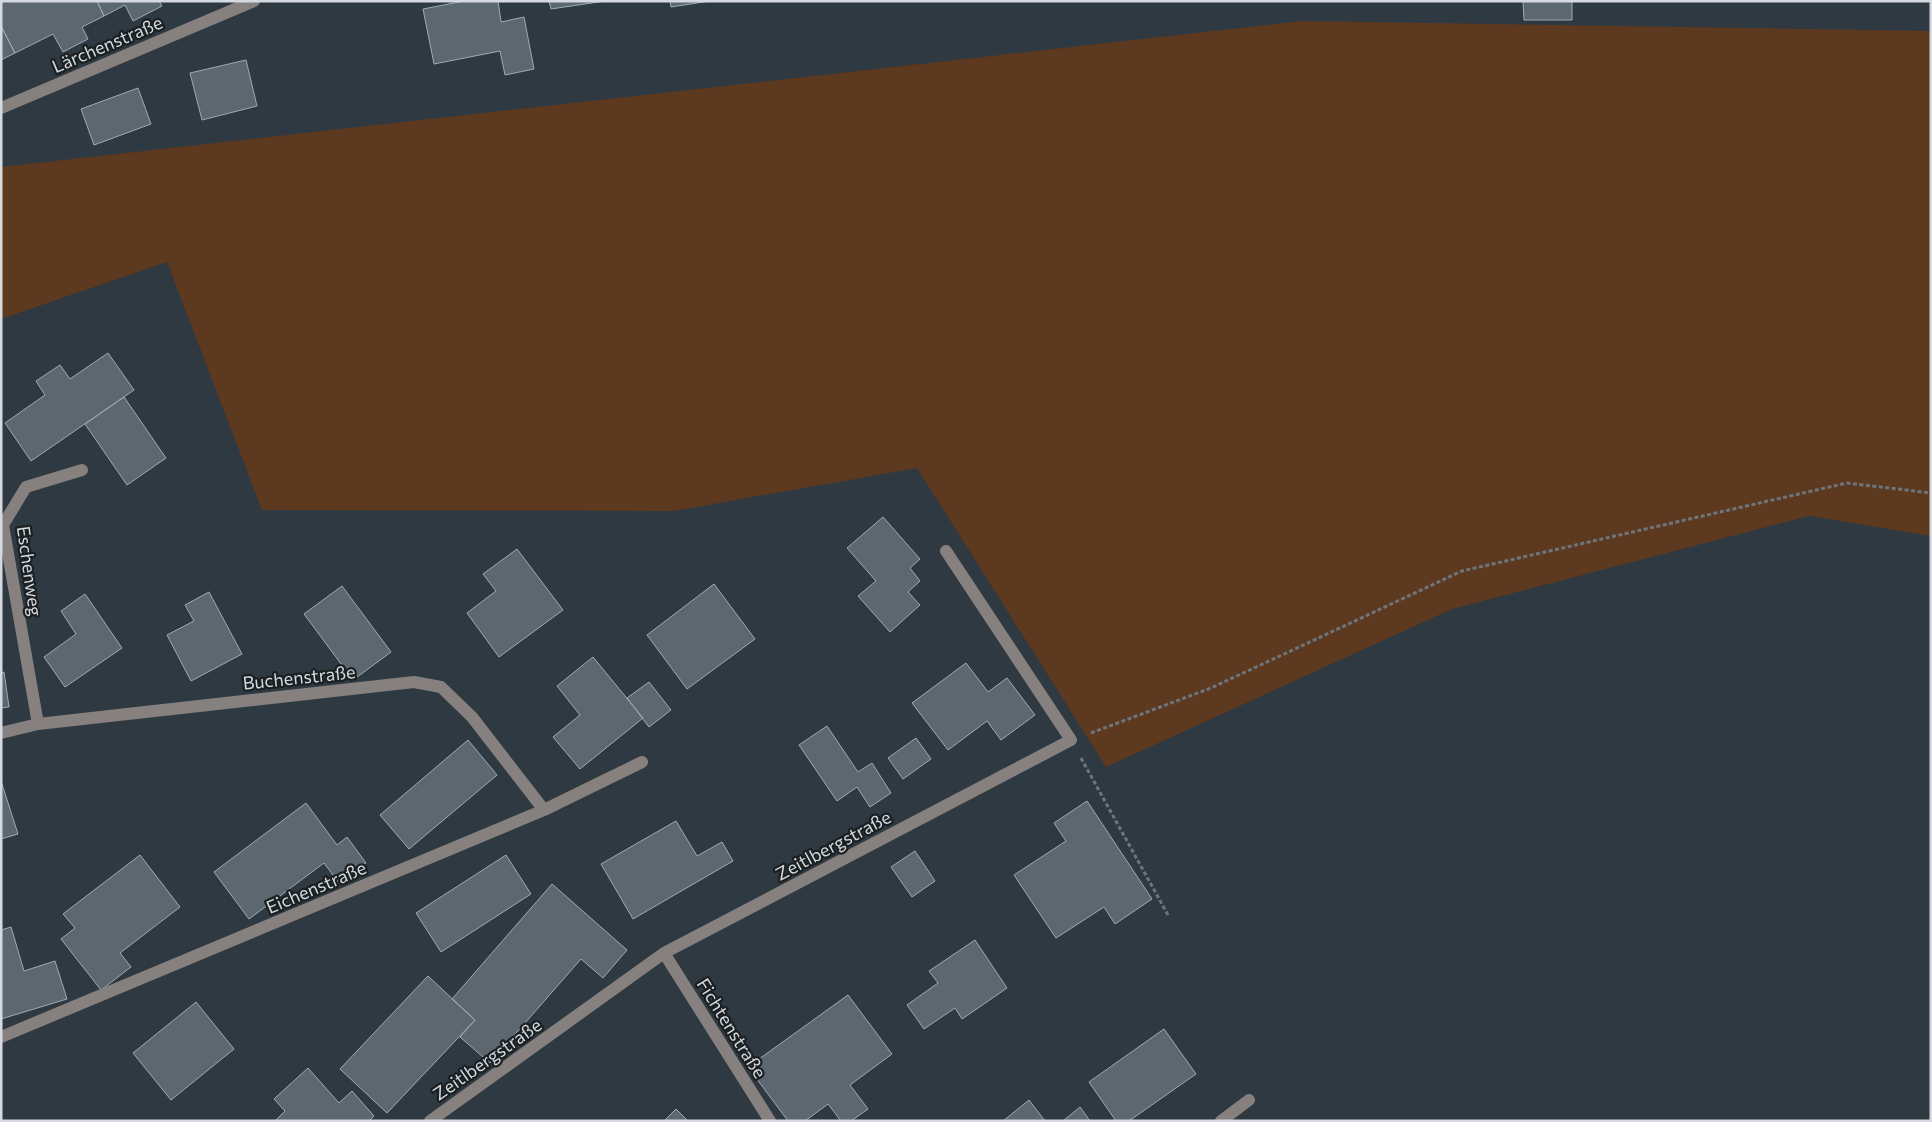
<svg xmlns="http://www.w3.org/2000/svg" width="1932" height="1122" viewBox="0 0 1932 1122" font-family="Commissioner,sans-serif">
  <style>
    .green { fill: #5d3920 }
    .building { fill: #5d676f; stroke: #9fabb4 }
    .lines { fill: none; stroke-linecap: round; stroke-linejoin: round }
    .path { stroke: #6e767d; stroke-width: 3; stroke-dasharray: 4 2.5; stroke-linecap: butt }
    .minor { stroke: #86817e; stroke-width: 12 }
    .labels { text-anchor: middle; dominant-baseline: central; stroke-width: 4.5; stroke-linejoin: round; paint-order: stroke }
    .street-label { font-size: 18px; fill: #d4dadf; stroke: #1b2023 }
  </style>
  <rect width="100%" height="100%" fill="#2f3941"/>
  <!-- green -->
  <path class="green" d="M1303,21L1931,31V536L1809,516L1452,609L1106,767L917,468L674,511L262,510L167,262L1,319V167Z"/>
  <!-- building -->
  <path class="building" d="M1,1H97L104,16L82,27L88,39L63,52L53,34L15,53L1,26Z
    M97,1H159L162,6L133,21L125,5L104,16Z
    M464,1H498L501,22L524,17L534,69L505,75L500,51L434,64L423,9Z
    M549,1H605L551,9Z
    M670,1H710L671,7Z
    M1523,1H1572V20H1524Z
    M1,26L15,53L1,60Z
    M246,60L257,106L202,120L190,73Z
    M138,88L151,124L94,145L81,109Z
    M108,353L134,390L31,461L5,423L45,395L36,381L60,365L70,379Z
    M124,397L166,458L127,485L85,424Z
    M883,517L920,559L910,568L920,581L908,592L920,605L890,632L858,596L876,581L847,548Z
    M517,549L563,610L499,657L467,613L496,591L483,574Z
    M714,584L755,639L687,689L647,635Z
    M342,586L391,652L353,680L304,614Z
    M209,592L242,654L191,681L167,635L194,621L185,605Z
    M85,594L122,648L65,687L44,657L76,634L61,611Z
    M593,657L643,718L580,769L553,737L580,715L557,686Z
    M966,663L988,692L1007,678L1035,715L1001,740L987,721L948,750L912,703Z
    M4,672L9,707L1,708V673Z
    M649,682L671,710L649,727L627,698Z
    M827,726L858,772L872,763L891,793L870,807L857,787L837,801L799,745Z
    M916,738L931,759L903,779L888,758Z
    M468,740L497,775L409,849L380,815Z
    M1,781L18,834L1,839Z
    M1087,801L1152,899L1115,924L1104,907L1056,938L1014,875L1066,841L1054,823Z
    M306,803L337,845L347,837L366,863L339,883L324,863L249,919L214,872Z
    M676,821L697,856L722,842L733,861L633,919L601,864Z
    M915,851L935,881L912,897L891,867Z
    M140,855L180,907L120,953L131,967L101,990L61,939L75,928L63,914Z
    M506,855L531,894L441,952L416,913Z
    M552,884L627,950L603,978L581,959L490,1063L460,1037L475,1020L452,999Z
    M11,927L24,971L55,961L67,999L1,1019V930Z
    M975,940L1007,988L962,1019L955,1008L924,1029L907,1005L938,983L929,971Z
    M428,976L475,1020L387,1113L340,1069Z
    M848,995L892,1054L850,1085L868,1109L851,1121H841L828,1104L805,1121H788L748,1067Z
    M196,1002L234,1049L171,1100L133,1053Z
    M1164,1029L1196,1074L1129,1121H1116L1089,1082Z
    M308,1068L339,1103L352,1091L374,1116L369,1121H275L285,1111L274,1099Z
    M1029,1100L1045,1121H1003Z
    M1080,1107L1090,1121H1063Z
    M676,1109L688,1121H664Z"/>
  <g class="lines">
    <!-- path -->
    <path class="path" d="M1091,733L1211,688L1462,571L1847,483L1931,493
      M1081,758L1168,915"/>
    <!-- minor -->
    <path class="minor" d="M1,108L254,1
      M38,724L3,525L26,487L82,470
      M1,733L38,724L414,682L441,687L472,717L544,810
      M664,953L770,1121
      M1,1037L544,810L642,762
      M430,1121L664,953L1071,740L946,551
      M1221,1121L1249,1100"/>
  </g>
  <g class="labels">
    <!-- street labels -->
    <g class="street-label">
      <text transform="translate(107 44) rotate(-23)">Lärchenstraße</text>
      <text transform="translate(30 571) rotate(82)">Eschenweg</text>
      <text transform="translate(299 677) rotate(-6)">Buchenstraße</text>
      <text transform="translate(833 845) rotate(-28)">Zeitlbergstraße</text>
      <text transform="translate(316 887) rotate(-23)">Eichenstraße</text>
      <text transform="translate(732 1028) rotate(58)">Fichtenstraße</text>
      <text transform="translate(487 1059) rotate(-35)">Zeitlbergstraße</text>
    </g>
  </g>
  <!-- border -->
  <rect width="1932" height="1122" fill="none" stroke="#d4dadf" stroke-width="5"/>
</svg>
